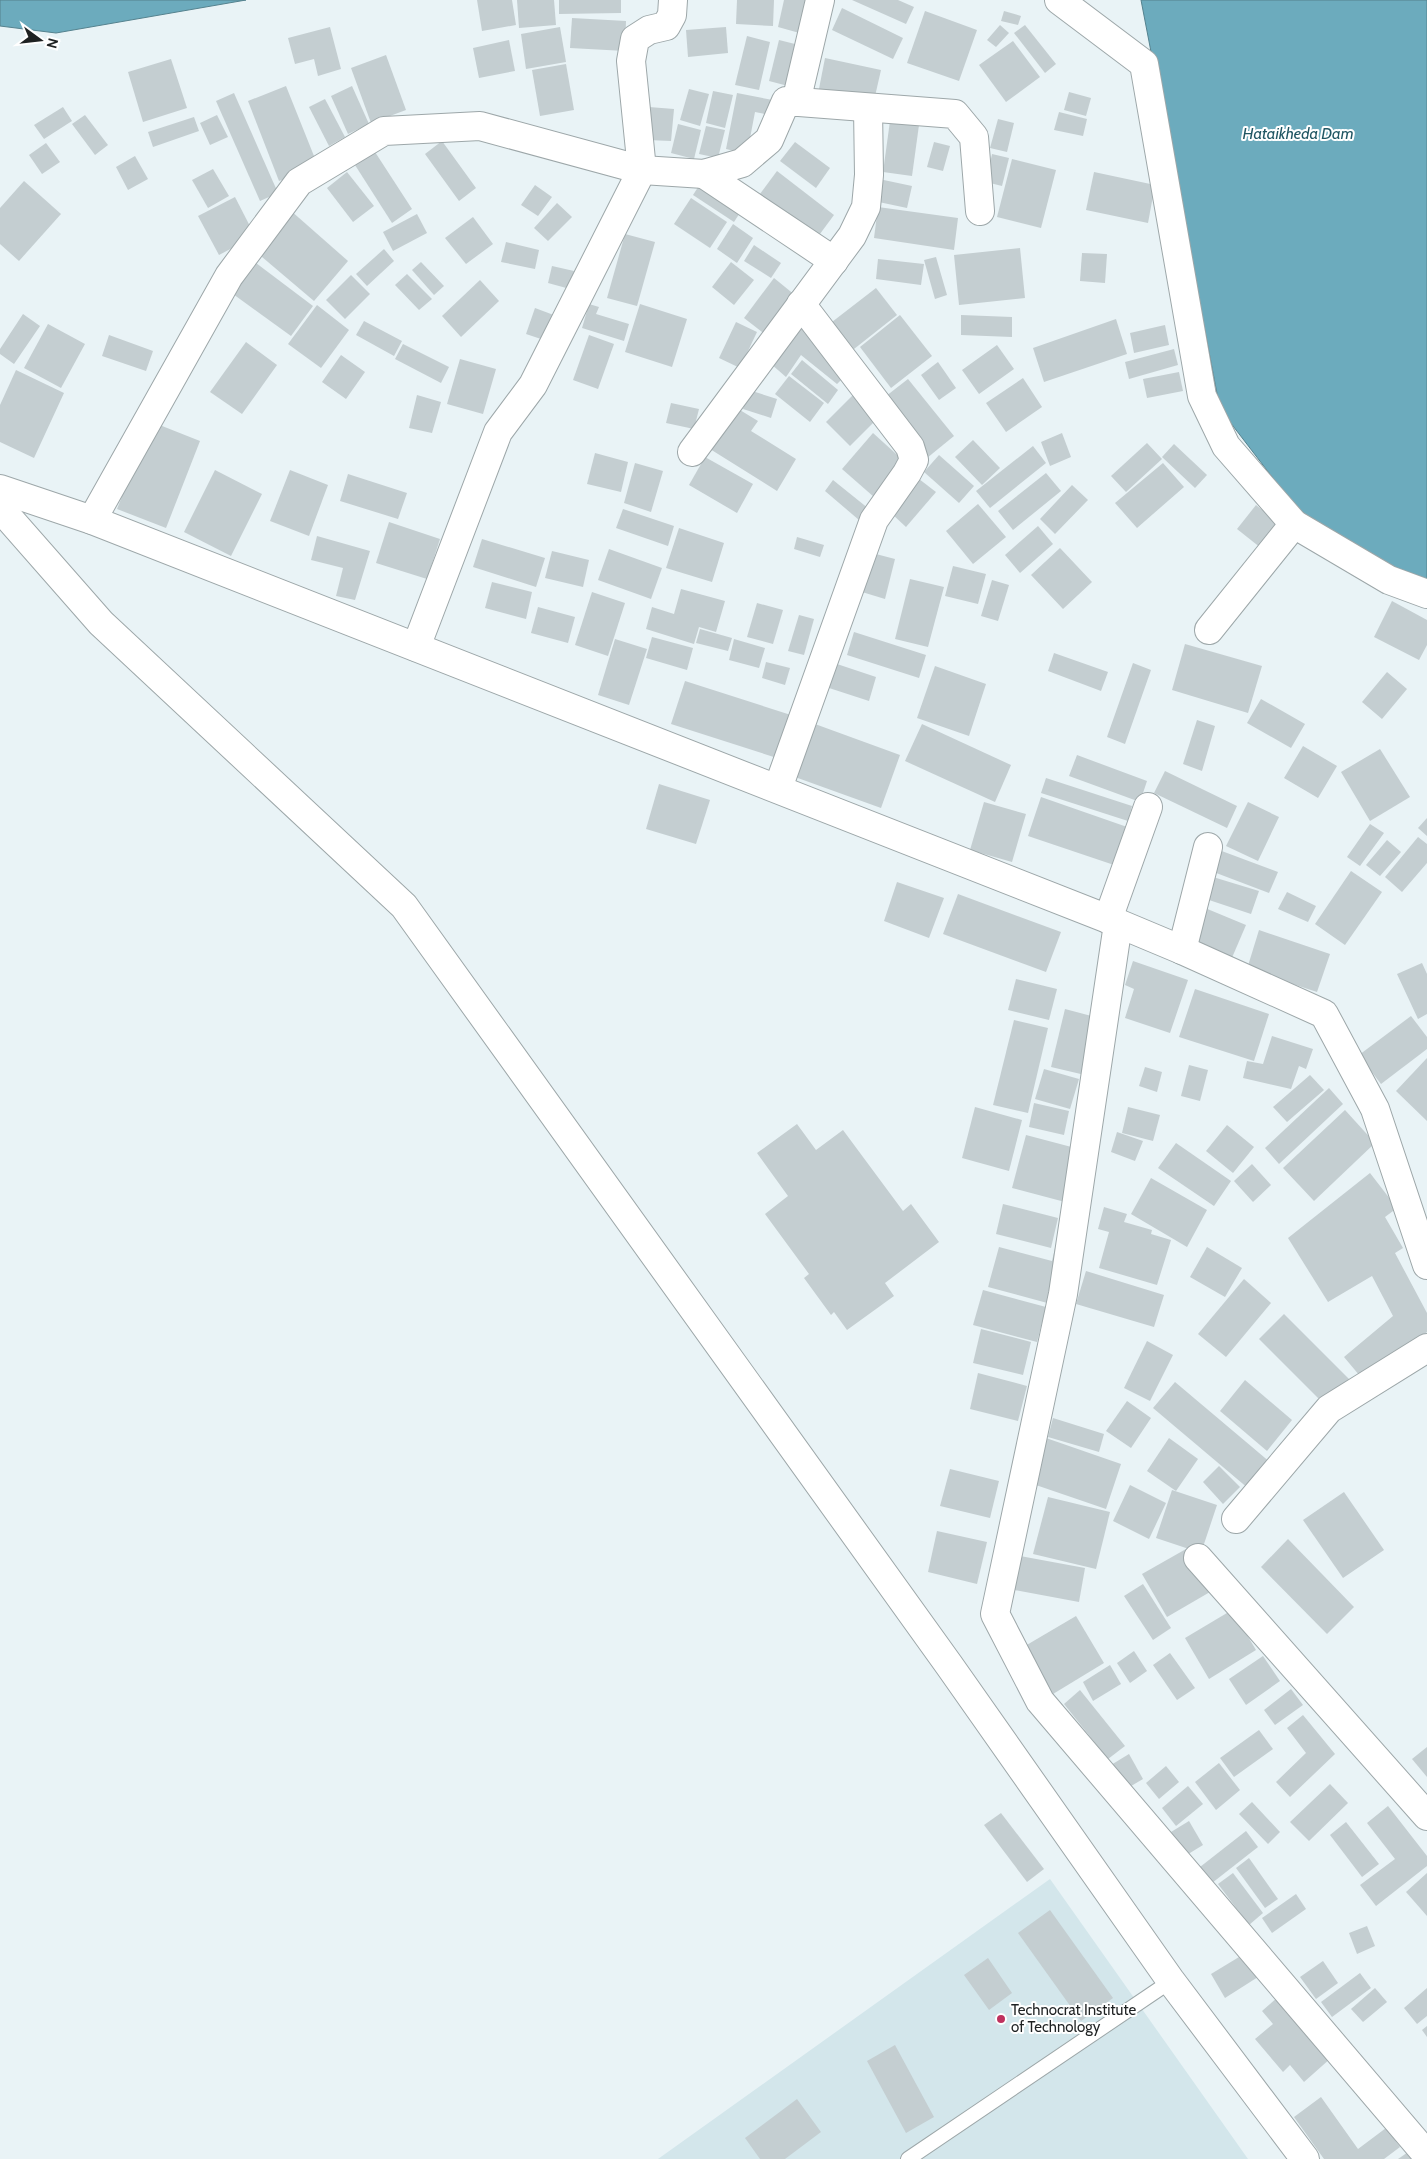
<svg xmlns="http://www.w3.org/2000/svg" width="1427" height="2159" viewBox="0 0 1427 2159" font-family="Cabin,sans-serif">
	<rect width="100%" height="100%" fill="#e9f3f6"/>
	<!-- built -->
	<path fill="#d3e6eb" d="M1050 1879 1248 2159H658Z"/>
	<!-- water -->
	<g fill="#6cabbd" stroke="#55828e">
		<path d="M0 0H246L56 33 0 26Z"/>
		<path d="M1141 0H1427V588L1312 529 1220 409Z"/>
	</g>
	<!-- building -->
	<g fill="#c4ced1">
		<path d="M477 0H512L516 25 482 31Z"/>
		<path d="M517 0H554L556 25 519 28Z"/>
		<path d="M559 0H621V13L559 14Z"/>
		<path d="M737 0H774L773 26 736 24Z"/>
		<path d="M784 0H811L803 34 778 27Z"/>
		<path d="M852 0H898L914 7 906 24Z"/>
		<path d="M842 8 903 38 893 59 832 30Z"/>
		<path d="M925 11 977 30 959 81 907 63Z"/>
		<path d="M1004 11 1021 16 1018 25 1001 21Z"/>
		<path d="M572 18 626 21 625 51 570 48Z"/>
		<path d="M1000 25 1009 33 996 47 987 40Z"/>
		<path d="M1025 25 1056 64 1045 73 1014 33Z"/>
		<path d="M330 27 341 69 318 76 314 59 295 64 288 38Z"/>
		<path d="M560 27 566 62 526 69 521 34Z"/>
		<path d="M726 27 728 53 688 57 686 30Z"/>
		<path d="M747 36 770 42 759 90 735 85Z"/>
		<path d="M509 40 515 71 479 78 473 48Z"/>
		<path d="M779 40 803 46 792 87 769 81Z"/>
		<path d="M1013 41 1040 77 1006 102 979 65Z"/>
		<path d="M386 55 406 110 371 123 351 68Z"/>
		<path d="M825 58 881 70 873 105 818 94Z"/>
		<path d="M171 59 187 108 143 122 128 72Z"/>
		<path d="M566 64 574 110 540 116 532 70Z"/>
		<path d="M286 86 318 166 279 181 248 101Z"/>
		<path d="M352 86 369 124 348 134 331 96Z"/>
		<path d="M689 89 709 94 700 126 680 120Z"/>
		<path d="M713 91 733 95 725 128 706 123Z"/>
		<path d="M1069 92 1091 98 1086 116 1064 110Z"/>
		<path d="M234 93 278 193 260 201 216 101Z"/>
		<path d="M737 93 778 101 775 116 755 112 747 154 726 149Z"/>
		<path d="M325 99 345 137 329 146 309 107Z"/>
		<path d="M63 107 72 121 44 139 34 125Z"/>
		<path d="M649 107 674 109 671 141 647 140Z"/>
		<path d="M1059 112 1087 119 1083 136 1054 130Z"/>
		<path d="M85 115 108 145 95 155 72 124Z"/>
		<path d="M217 115 228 137 210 145 200 123Z"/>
		<path d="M194 117 199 131 153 147 148 132Z"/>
		<path d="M998 119 1014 123 1007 152 990 148Z"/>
		<path d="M890 121 919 125 912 176 883 172Z"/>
		<path d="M678 124 701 130 694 159 671 153Z"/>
		<path d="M706 126 725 130 718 158 699 154Z"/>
		<path d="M442 141 476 188 459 201 425 154Z"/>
		<path d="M795 142 830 168 816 188 780 161Z"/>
		<path d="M934 142 950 146 943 171 927 167Z"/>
		<path d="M46 143 60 162 42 174 29 155Z"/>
		<path d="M375 152 412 209 392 223 355 165Z"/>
		<path d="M992 154 1009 158 1002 186 986 182Z"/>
		<path d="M135 156 148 179 128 190 116 167Z"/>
		<path d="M1012 159 1056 170 1041 228 997 217Z"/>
		<path d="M213 169 229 196 208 208 192 180Z"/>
		<path d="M777 171 834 215 814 242 757 198Z"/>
		<path d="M347 172 374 206 353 222 327 188Z"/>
		<path d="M1094 172 1155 185 1148 223 1086 210Z"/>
		<path d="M704 178 745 205 734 222 693 195Z"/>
		<path d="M879 179 912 186 907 208 874 201Z"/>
		<path d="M24 181 61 214 19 261 0 244V208Z"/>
		<path d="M535 185 552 197 538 216 521 205Z"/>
		<path d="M235 197 255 236 219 255 198 216Z"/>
		<path d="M691 198 727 222 710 248 674 224Z"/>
		<path d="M557 203 572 217 548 241 534 228Z"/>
		<path d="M878 207 958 218 954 250 874 238Z"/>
		<path d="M290 210 348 261 314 301 255 251Z"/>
		<path d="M417 214 427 233 393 251 383 232Z"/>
		<path d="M473 217 493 244 466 264 445 238Z"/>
		<path d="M733 224 753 238 737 263 717 249Z"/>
		<path d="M625 234 655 242 637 306 607 298Z"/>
		<path d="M506 242 539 250 535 269 501 262Z"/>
		<path d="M754 245 781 263 771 278 744 261Z"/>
		<path d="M1020 248 1025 298 959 305 954 255Z"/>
		<path d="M384 249 394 261 367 286 356 274Z"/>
		<path d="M1082 253 1107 254 1105 283 1080 281Z"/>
		<path d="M936 257 947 295 935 299 924 260Z"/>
		<path d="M878 259 924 264 921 285 876 279Z"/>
		<path d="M421 262 444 286 434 295 412 270Z"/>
		<path d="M731 262 754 280 734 305 712 287Z"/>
		<path d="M256 263 313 306 291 336 233 294Z"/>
		<path d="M552 266 574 271 570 289 548 283Z"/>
		<path d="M407 274 432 299 419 310 395 285Z"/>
		<path d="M351 275 370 294 345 319 326 300Z"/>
		<path d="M774 278 801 300 771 339 744 318Z"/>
		<path d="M480 280 499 301 461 337 442 316Z"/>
		<path d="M876 288 897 315 854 349 832 322Z"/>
		<path d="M589 304 599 307 596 314 629 324 624 341 582 328Z"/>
		<path d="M640 304 687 319 672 367 625 352Z"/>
		<path d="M317 305 349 330 321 368 288 344Z"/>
		<path d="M535 308 559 317 550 342 526 334Z"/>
		<path d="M23 314 40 326 14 364 0 354V349Z"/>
		<path d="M900 315 932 356 891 388 860 347Z"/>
		<path d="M961 315 1012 317V337L961 335Z"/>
		<path d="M797 319 851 370 837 384 801 355 786 377 763 357Z"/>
		<path d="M1116 319 1127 354 1044 382 1033 348Z"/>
		<path d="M364 321 402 341 394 356 356 335Z"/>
		<path d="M736 322 757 332 740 368 719 358Z"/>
		<path d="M48 324 85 344 61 388 24 368Z"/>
		<path d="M1165 325 1169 345 1134 353 1130 333Z"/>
		<path d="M109 335 153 351 146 371 102 356Z"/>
		<path d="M589 335 614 344 598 389 573 380Z"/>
		<path d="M246 342 277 365 242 414 210 392Z"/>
		<path d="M403 344 449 367 441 383 395 359Z"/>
		<path d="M997 345 1014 369 979 394 962 370Z"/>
		<path d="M1174 349 1178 365 1129 379 1125 362Z"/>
		<path d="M341 355 365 372 346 399 322 382Z"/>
		<path d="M460 359 496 369 483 414 447 404Z"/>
		<path d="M802 360 838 390 828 404 791 374Z"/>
		<path d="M938 362 956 388 939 400 921 375Z"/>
		<path d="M16 370 64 393 34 458 0 442V405Z"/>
		<path d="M1179 372 1183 391 1147 398 1143 379Z"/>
		<path d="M789 376 824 403 810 422 775 394Z"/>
		<path d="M1023 378 1042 407 1006 432 986 403Z"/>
		<path d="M908 379 954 436 927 458 881 400Z"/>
		<path d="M749 390 777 399 771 418 743 409Z"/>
		<path d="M856 392 880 416 850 446 826 422Z"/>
		<path d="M417 395 441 402 432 433 409 428Z"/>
		<path d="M671 403 699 409 694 429 666 423Z"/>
		<path d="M735 407 758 421 751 431 796 459 777 491 710 449Z"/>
		<path d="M152 422 200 441 166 528 117 509Z"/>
		<path d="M873 433 905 462 874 497 842 469Z"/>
		<path d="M1062 433 1071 457 1050 466 1041 442Z"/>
		<path d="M973 440 1000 468 982 485 955 457Z"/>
		<path d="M1147 443 1162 459 1126 492 1111 476Z"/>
		<path d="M1174 444 1207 475 1195 488 1162 457Z"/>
		<path d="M1033 446 1046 463 990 508 976 491Z"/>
		<path d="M595 453 628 462 621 492 587 484Z"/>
		<path d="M939 455 974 486 959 503 924 472Z"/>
		<path d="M705 457 753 484 737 513 689 485Z"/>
		<path d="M635 463 663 471 651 512 624 503Z"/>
		<path d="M1163 463 1184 487 1137 528 1115 503Z"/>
		<path d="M215 470 262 494 231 556 184 532Z"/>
		<path d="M290 470 328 485 309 536 270 521Z"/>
		<path d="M1046 473 1061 491 1013 530 998 511Z"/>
		<path d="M348 474 407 493 398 519 340 501Z"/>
		<path d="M919 479 936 492 906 527 891 513Z"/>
		<path d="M833 480 869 509 859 520 825 491Z"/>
		<path d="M1072 485 1088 500 1055 534 1040 519Z"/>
		<path d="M978 504 1006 537 973 564 946 531Z"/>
		<path d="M1256 505 1285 528 1266 552 1237 529Z"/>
		<path d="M623 509 674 526 668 546 616 528Z"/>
		<path d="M389 522 440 539 427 579 376 563Z"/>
		<path d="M1038 526 1053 544 1020 573 1005 555Z"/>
		<path d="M679 528 724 543 712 582 666 568Z"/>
		<path d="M317 536 370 551 355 600 336 596 343 568 311 560Z"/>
		<path d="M797 537 824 545 820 557 794 549Z"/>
		<path d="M482 539 545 558 536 587 473 567Z"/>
		<path d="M1060 548 1092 582 1063 609 1031 575Z"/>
		<path d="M609 549 662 568 651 599 598 580Z"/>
		<path d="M552 551 589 560 583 587 545 578Z"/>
		<path d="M872 553 895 559 885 599 862 592Z"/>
		<path d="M953 566 986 574 978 604 945 596Z"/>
		<path d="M910 579 944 587 928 647 895 639Z"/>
		<path d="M992 580 1009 585 998 621 981 616Z"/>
		<path d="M492 582 532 592 526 619 485 608Z"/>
		<path d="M681 589 725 601 716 632 699 627 694 644 646 629 652 607 674 614Z"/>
		<path d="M592 592 625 603 608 656 575 645Z"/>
		<path d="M1392 601 1427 620V645L1419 660 1374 637Z"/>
		<path d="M757 603 783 610 773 644 747 637Z"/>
		<path d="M538 607 575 617 568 643 531 633Z"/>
		<path d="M799 615 814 619 804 655 788 651Z"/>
		<path d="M700 629 732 638 728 651 696 643Z"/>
		<path d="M854 632 926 655 919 678 847 655Z"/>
		<path d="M652 637 693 648 687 670 646 658Z"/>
		<path d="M615 639 647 649 629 705 598 695Z"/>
		<path d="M734 639 765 648 759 668 729 660Z"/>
		<path d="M1185 644 1262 666 1248 713 1172 690Z"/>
		<path d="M1054 653 1108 672 1101 691 1048 671Z"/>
		<path d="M766 662 790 668 785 685 762 678Z"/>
		<path d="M834 663 876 677 869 701 826 687Z"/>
		<path d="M1133 663 1151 670 1125 744 1107 737Z"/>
		<path d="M935 666 986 684 969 736 917 718Z"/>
		<path d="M1387 672 1407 689 1382 719 1362 702Z"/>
		<path d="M685 681 794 716 780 759 671 724Z"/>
		<path d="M1261 699 1305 724 1291 748 1247 723Z"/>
		<path d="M1197 720 1215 726 1202 771 1183 764Z"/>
		<path d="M815 724 900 755 881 808 795 777Z"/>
		<path d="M922 724 1011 765 995 802 905 761Z"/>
		<path d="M1303 746 1337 766 1318 798 1284 778Z"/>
		<path d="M1380 749 1410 797 1370 821 1341 772Z"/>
		<path d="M1077 755 1147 781 1140 802 1069 776Z"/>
		<path d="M1165 771 1237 806 1227 828 1154 793Z"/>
		<path d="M1046 778 1132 806 1128 821 1041 793Z"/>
		<path d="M659 784 710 800 696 844 646 829Z"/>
		<path d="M1041 797 1130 828 1117 866 1028 836Z"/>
		<path d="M984 802 1026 814 1012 862 970 850Z"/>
		<path d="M1248 802 1279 817 1258 861 1226 846Z"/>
		<path d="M1427 818V836L1418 828Z"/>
		<path d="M1370 824 1384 833 1360 866 1347 857Z"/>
		<path d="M1418 837 1427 844V863L1402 892 1385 877Z"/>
		<path d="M1387 840 1401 852 1380 876 1366 865Z"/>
		<path d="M1219 850 1278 872 1269 893 1211 871Z"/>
		<path d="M1351 871 1382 892 1345 945 1315 924Z"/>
		<path d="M1213 877 1259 891 1251 914 1206 899Z"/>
		<path d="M897 882 944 898 929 938 884 921Z"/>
		<path d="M1287 892 1316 906 1308 922 1278 909Z"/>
		<path d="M958 894 1061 932 1046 972 943 934Z"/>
		<path d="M1205 908 1246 925 1231 960 1190 944Z"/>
		<path d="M1259 930 1330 954 1317 992 1247 969Z"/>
		<path d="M1133 961 1188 980 1170 1033 1125 1018 1134 989 1125 985Z"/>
		<path d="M1422 963 1427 974V1014L1418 1019 1397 974Z"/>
		<path d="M1016 979 1057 989 1049 1020 1008 1010Z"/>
		<path d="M1195 989 1269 1014 1254 1061 1179 1037Z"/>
		<path d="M1065 1009 1099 1018 1085 1075 1051 1067Z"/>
		<path d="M1411 1016 1427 1037V1049L1381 1084 1359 1055Z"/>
		<path d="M1014 1020 1048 1028 1028 1113 993 1105Z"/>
		<path d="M1272 1036 1313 1049 1306 1069 1299 1066 1291 1089 1243 1078 1247 1061 1263 1064Z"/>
		<path d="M1427 1058V1121L1396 1091Z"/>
		<path d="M1189 1065 1208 1070 1200 1101 1181 1096Z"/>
		<path d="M1145 1067 1162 1072 1157 1092 1139 1086Z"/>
		<path d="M1044 1069 1079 1079 1070 1109 1035 1099Z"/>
		<path d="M1310 1075 1324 1090 1287 1122 1273 1107Z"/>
		<path d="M1329 1088 1343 1104 1279 1164 1265 1148Z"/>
		<path d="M1034 1103 1069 1111 1064 1135 1029 1127Z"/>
		<path d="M975 1107 1022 1120 1009 1171 962 1158Z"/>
		<path d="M1128 1107 1160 1115 1153 1141 1122 1133Z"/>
		<path d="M1345 1110 1375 1143 1314 1201 1283 1168Z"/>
		<path d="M797 1124 816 1150 843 1130 903 1211 911 1204 939 1242 885 1283 894 1296 847 1330 834 1312 831 1315 804 1278 809 1274 765 1214 788 1196 757 1153Z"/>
		<path d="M1227 1125 1254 1147 1233 1173 1206 1151Z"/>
		<path d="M1117 1132 1143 1141 1135 1161 1111 1152Z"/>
		<path d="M1026 1135 1079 1149 1065 1202 1012 1188Z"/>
		<path d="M1176 1143 1231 1181 1214 1206 1158 1168Z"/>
		<path d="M1252 1164 1271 1185 1253 1202 1234 1181Z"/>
		<path d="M1370 1173 1397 1208 1385 1217 1403 1248 1395 1253 1427 1313V1332L1365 1382 1344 1357 1393 1316 1372 1276 1328 1302 1288 1238Z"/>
		<path d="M1151 1178 1207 1210 1187 1247 1131 1214Z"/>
		<path d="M1003 1204 1058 1218 1051 1248 996 1234Z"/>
		<path d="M1104 1207 1127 1214 1124 1222 1152 1230 1151 1234 1171 1240 1157 1285 1099 1268 1109 1232 1098 1229Z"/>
		<path d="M999 1247 1052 1261 1055 1248 1065 1251 1051 1304 988 1287Z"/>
		<path d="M1207 1247 1242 1268 1225 1297 1190 1277Z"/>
		<path d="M1086 1271 1164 1295 1154 1327 1076 1304Z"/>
		<path d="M1244 1279 1271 1303 1226 1357 1198 1334Z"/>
		<path d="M983 1290 1046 1307 1037 1342 973 1325Z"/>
		<path d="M1284 1314 1349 1379 1324 1404 1259 1339Z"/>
		<path d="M981 1329 1031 1342 1023 1375 973 1363Z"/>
		<path d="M1147 1341 1173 1355 1150 1401 1124 1388Z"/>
		<path d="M978 1373 1027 1386 1018 1421 970 1409Z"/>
		<path d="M1245 1380 1292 1420 1267 1451 1220 1411Z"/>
		<path d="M1175 1382 1271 1463 1249 1489 1153 1408Z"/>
		<path d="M1127 1401 1151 1418 1131 1448 1106 1431Z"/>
		<path d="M1053 1418 1104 1434 1099 1452 1048 1437Z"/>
		<path d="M1046 1438 1121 1464 1106 1509 1030 1483Z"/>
		<path d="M1169 1438 1198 1459 1176 1491 1147 1471Z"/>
		<path d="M1219 1466 1240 1487 1223 1504 1203 1482Z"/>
		<path d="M950 1469 999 1481 990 1518 940 1506Z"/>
		<path d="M1130 1485 1166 1503 1149 1539 1113 1521Z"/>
		<path d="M1172 1490 1217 1505 1201 1553 1156 1538Z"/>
		<path d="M1344 1492 1384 1550 1343 1578 1303 1520Z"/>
		<path d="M1048 1497 1110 1512 1096 1569 1033 1554Z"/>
		<path d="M937 1531 987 1542 977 1584 928 1572Z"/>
		<path d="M1288 1539 1354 1607 1327 1634 1261 1567Z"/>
		<path d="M1186 1549 1210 1592 1167 1617 1142 1574Z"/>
		<path d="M1015 1555 1085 1568 1079 1602 1009 1589Z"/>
		<path d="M1143 1584 1171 1628 1153 1640 1124 1596Z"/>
		<path d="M1232 1610 1256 1650 1209 1679 1185 1638Z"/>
		<path d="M1076 1616 1104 1663 1053 1694 1025 1646Z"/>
		<path d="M1134 1651 1147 1671 1130 1683 1117 1663Z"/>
		<path d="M1170 1653 1195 1688 1177 1700 1153 1665Z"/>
		<path d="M1263 1656 1280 1681 1246 1705 1229 1679Z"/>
		<path d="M1110 1665 1121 1684 1093 1701 1083 1682Z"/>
		<path d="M1291 1689 1303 1705 1275 1725 1264 1710Z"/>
		<path d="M1080 1690 1125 1746 1108 1759 1064 1704Z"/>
		<path d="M1303 1715 1335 1754 1290 1797 1276 1782 1306 1753 1287 1728Z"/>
		<path d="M1259 1730 1273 1749 1234 1777 1220 1758Z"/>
		<path d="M1427 1747V1777L1412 1759Z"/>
		<path d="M1129 1754 1143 1779 1126 1789 1111 1765Z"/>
		<path d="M1219 1763 1240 1790 1216 1810 1195 1782Z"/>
		<path d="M1166 1766 1179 1782 1159 1799 1146 1783Z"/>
		<path d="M1330 1784 1348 1803 1309 1841 1290 1822Z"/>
		<path d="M1188 1786 1203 1804 1176 1826 1162 1808Z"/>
		<path d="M1252 1802 1280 1832 1268 1844 1239 1814Z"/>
		<path d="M1388 1806 1427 1856V1866L1376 1906 1360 1885 1395 1859 1367 1823Z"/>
		<path d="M1001 1813 1044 1869 1027 1882 984 1825Z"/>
		<path d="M1189 1821 1203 1845 1185 1856 1171 1832Z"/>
		<path d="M1346 1822 1379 1864 1362 1877 1330 1835Z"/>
		<path d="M1246 1831 1258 1847 1212 1883 1200 1867Z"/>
		<path d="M1249 1858 1278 1899 1265 1908 1236 1868Z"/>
		<path d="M1233 1873 1263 1913 1249 1925 1218 1884Z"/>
		<path d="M1427 1873V1916L1406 1892Z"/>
		<path d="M1296 1894 1306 1909 1272 1933 1262 1918Z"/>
		<path d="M1050 1910 1113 1998 1081 2021 1018 1933Z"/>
		<path d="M1367 1926 1375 1946 1357 1954 1349 1933Z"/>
		<path d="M1244 1954 1258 1977 1225 1998 1211 1974Z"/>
		<path d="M988 1958 1012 1993 989 2010 964 1975Z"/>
		<path d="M1323 1961 1338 1983 1316 1999 1300 1977Z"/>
		<path d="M1360 1973 1371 1988 1332 2017 1321 2002Z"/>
		<path d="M1375 1988 1387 2002 1363 2022 1351 2009Z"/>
		<path d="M1427 1988V2016L1417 2024 1404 2008Z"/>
		<path d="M1279 1996 1331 2058 1304 2082 1290 2065 1283 2072 1255 2039 1273 2024 1262 2011Z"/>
		<path d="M1427 2026V2037L1422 2030Z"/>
		<path d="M895 2045 934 2117 906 2133 867 2061Z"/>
		<path d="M1321 2097 1358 2149 1386 2128 1400 2147 1384 2159H1324L1294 2117Z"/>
		<path d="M797 2099 821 2132 785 2159H760L745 2138Z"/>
		<path d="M1414 2148 1421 2159H1398Z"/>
	</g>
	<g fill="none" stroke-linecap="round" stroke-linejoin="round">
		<defs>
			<path id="service" d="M908 2159 1171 1981"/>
			<g id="minor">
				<path d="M1059 0 1144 64 1202 396 1226 446 1294 524 1389 580 1427 594"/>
				<path d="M796 102 820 0"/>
				<path d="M704 174 834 261"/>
				<path d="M692 452 852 236 866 207 869 175 868 108"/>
				<path d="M0 489 92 520 1108 919 1182 950 1324 1014 1375 1109 1427 1265"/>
				<path d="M92 520 229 276 299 182 384 131 480 126 642 170 704 174 742 163 769 140 786 101 955 114 974 137 980 211"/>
				<path d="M1209 630 1294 524"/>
				<path d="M416 647 498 432 533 385 642 170 631 61 635 39 649 30 666 26 672 15 673 0"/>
				<path d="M778 788 874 520 907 473 914 460 910 447 801 304"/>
				<path d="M1108 919 1148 807"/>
				<path d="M1118 924 1063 1294 995 1614 1040 1701 1427 2155"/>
				<path d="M1182 950 1208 847"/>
				<path d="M1236 1519 1329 1409 1427 1348"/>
				<path d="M1198 1558 1427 1816"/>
			</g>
			<path id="tertiary" d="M0 508 101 623 404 906 949 1665 1171 1981 1305 2159"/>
		</defs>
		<!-- service casing -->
		<use href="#service" stroke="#9da7a9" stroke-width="16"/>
		<!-- minor casing -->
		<use href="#minor" stroke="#9da7a9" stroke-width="30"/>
		<!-- tertiary casing -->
		<use href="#tertiary" stroke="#9da7a9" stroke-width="30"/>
		<!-- service -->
		<use href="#service" stroke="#fff" stroke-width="14"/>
		<!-- minor -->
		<use href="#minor" stroke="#fff" stroke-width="28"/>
		<!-- tertiary -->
		<use href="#tertiary" stroke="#fff" stroke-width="28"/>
	</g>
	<!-- markers -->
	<circle fill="#bf315e" stroke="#fff" stroke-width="2" cx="1001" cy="2019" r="5"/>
	<g text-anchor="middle" stroke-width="4" stroke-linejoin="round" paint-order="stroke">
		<!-- poi labels -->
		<g font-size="15" fill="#1e2122" stroke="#fff" text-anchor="start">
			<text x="1011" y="2015">Technocrat Institute<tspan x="1011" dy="17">of Technology</tspan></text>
		</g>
		<!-- water labels -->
		<g font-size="16" font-style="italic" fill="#205663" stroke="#fff">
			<text x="1298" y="139">Hataikheda Dam</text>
		</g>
	</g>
	<!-- north arrow -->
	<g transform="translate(40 40) rotate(105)" stroke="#ffffff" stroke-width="4" paint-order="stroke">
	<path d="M0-4L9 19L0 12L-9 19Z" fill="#1e2122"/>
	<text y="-8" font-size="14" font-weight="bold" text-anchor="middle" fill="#1e2122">N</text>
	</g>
</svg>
